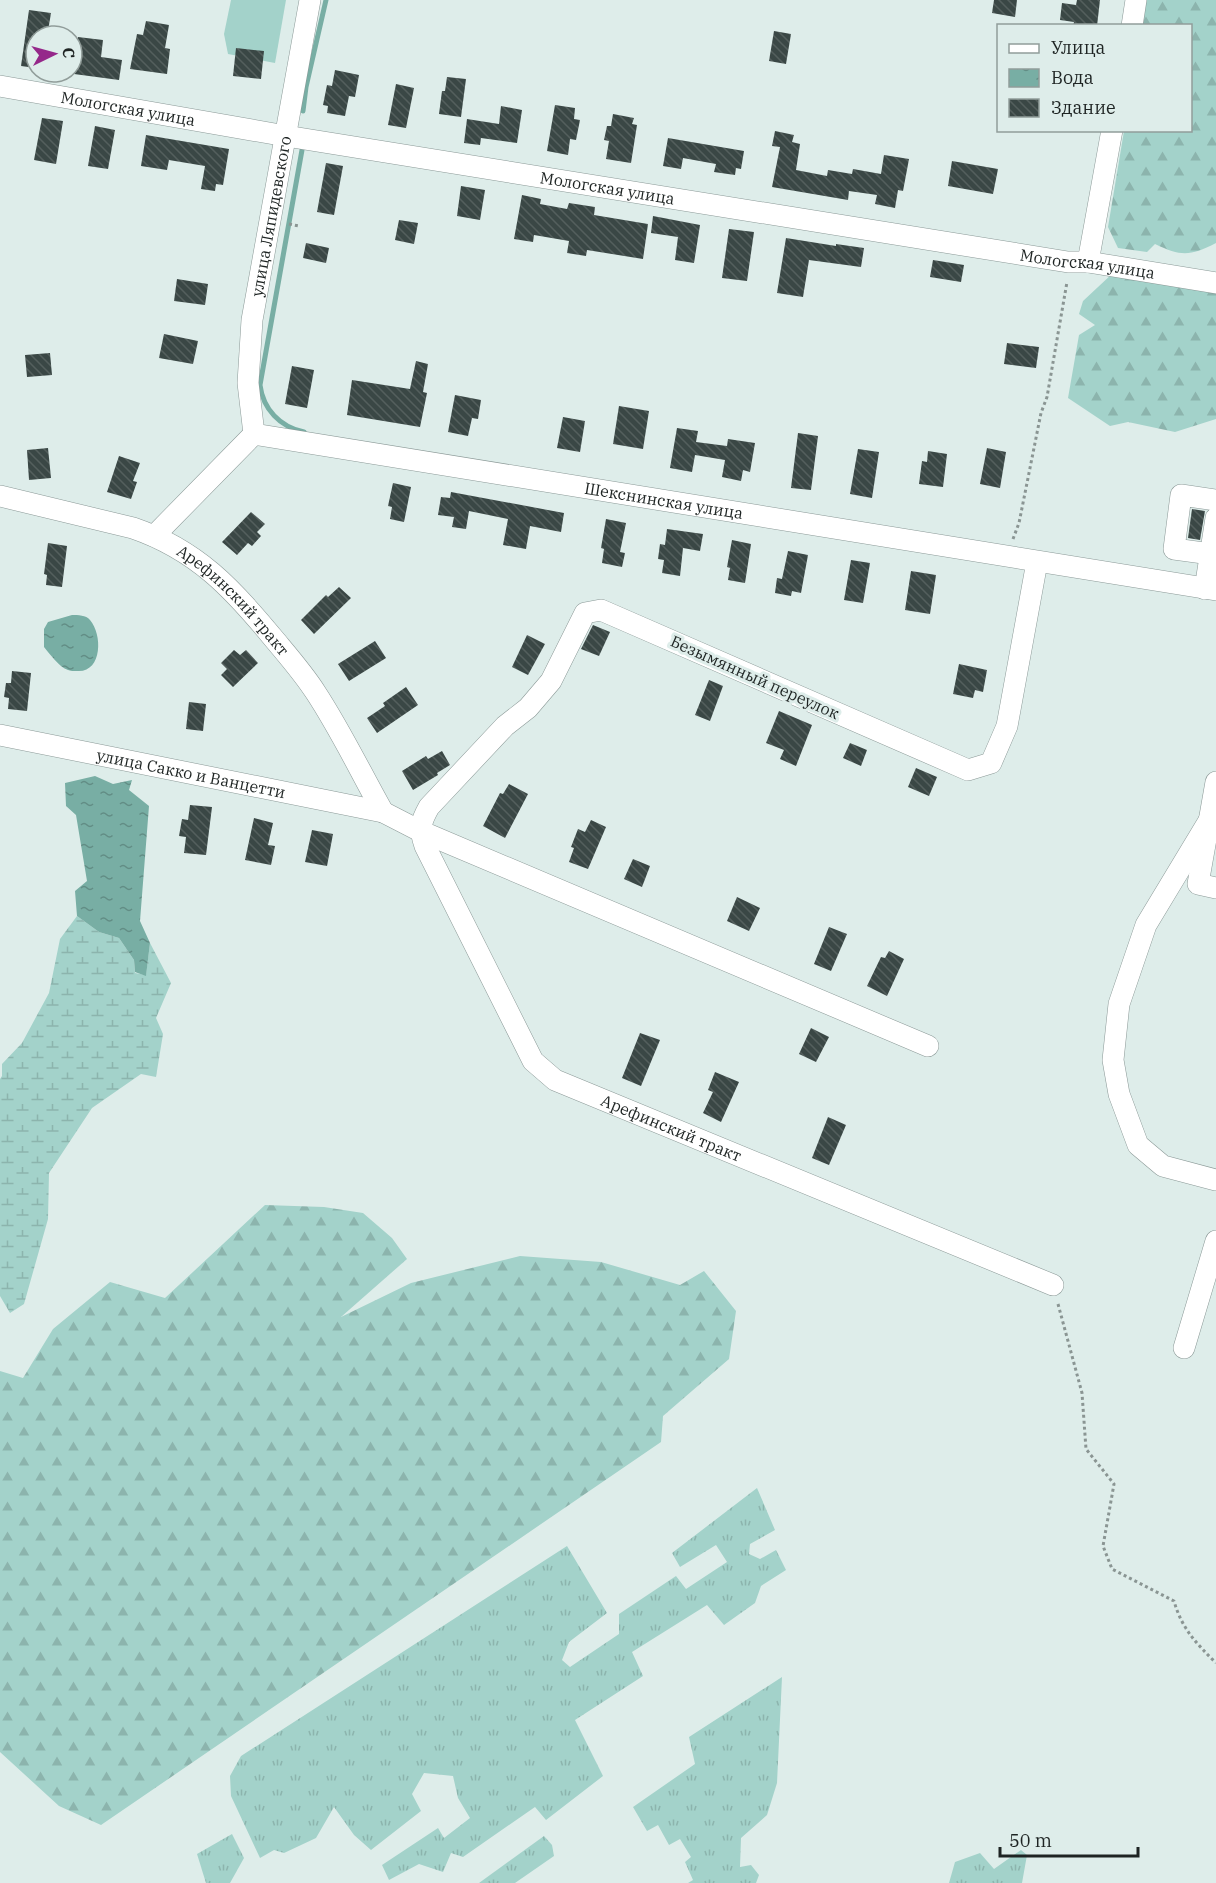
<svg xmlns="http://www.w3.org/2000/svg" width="1216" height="1883" viewBox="0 0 1216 1883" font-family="'IBM Plex Serif',serif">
	<defs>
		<pattern id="grass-tufts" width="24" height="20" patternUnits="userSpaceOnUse" patternTransform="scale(1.5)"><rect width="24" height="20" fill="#a3d2ca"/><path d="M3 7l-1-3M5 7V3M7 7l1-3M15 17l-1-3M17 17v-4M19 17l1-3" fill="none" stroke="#8cb4ad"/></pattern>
		<pattern id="forest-firs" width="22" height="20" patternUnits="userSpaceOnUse" patternTransform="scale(1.5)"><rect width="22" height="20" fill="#a3d2ca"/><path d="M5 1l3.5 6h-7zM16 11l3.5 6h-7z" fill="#8cb4ad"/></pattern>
		<pattern id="wetland-marsh" width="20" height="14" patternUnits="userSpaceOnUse" patternTransform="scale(1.5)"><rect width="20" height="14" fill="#a3d2ca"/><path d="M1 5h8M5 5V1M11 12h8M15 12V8" fill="none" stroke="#8cb4ad"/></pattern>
		<pattern id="water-ripples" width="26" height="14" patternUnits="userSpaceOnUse" patternTransform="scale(1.5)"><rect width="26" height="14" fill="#78aea4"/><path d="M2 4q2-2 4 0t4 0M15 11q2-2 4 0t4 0" fill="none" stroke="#628d85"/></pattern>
		<pattern id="building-back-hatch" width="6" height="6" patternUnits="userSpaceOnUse" patternTransform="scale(1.5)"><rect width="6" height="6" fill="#3a4745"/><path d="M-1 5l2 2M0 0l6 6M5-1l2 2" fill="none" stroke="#545f5d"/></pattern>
	</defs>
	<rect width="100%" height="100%" fill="#deedea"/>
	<!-- grass -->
	<g fill="url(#grass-tufts)">
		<path d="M757 1488 775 1530 750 1544 749 1554 760 1559 776 1550 786 1570 761 1586 755 1603 724 1625 707 1605 632 1652 643 1676 575 1720 603 1776 546 1820 535 1807 463 1857 451 1853 443 1872 419 1864 389 1880 382 1865 438 1828 444 1838 470 1818 458 1798 453 1776 424 1773 412 1794 421 1811 371 1850 354 1835 334 1807 316 1838 284 1853 274 1850 260 1858 231 1796 230 1776 241 1756 567 1546 607 1613 569 1642 562 1660 570 1667 619 1634V1614L676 1576 686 1589 727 1562 716 1545 680 1567 672 1553Z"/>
		<path d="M782 1677 777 1783 767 1815 741 1838 740 1867 751 1865 759 1875 756 1883H688L693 1880 685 1862 691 1857 680 1839 669 1845 658 1825 647 1831 633 1807 695 1764 689 1737Z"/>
		<path d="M232 1834 244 1858 230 1883H206L197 1854Z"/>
		<path d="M544 1836 552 1845 554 1856 515 1883H479Z"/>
		<path d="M1021 1850 1027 1855 1022 1883H949L955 1862 980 1853 994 1869Z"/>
	</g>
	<!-- forest -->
	<g fill="url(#forest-firs)">
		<path d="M1146 0H1216V243C1190 256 1182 257 1155 244L1147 252 1118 248 1108 227 1124 131 1190 130V26L1142 25Z"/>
		<path d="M1113 273 1216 288V419L1175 432 1128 422 1110 426 1068 398 1079 335 1095 325 1079 314 1083 301Z"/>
		<path d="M265 1205 324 1207 363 1213 392 1238 407 1259 341 1317 411 1283 520 1256 601 1262 680 1285 704 1271 736 1311 729 1359 663 1416 661 1442 101 1825 59 1806 0 1752V1371L23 1378 53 1329 110 1282 165 1298Z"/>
	</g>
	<!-- wetland -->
	<path fill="url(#wetland-marsh)" d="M77 916 99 932 119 938 134 960 135 973 146 975 150 943 171 983 156 1018 163 1034 156 1077 141 1074 92 1108 49 1173 48 1219 24 1304 10 1313 0 1296V1079L2 1076V1064L22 1043 49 993 60 939Z"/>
	<!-- green -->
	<path fill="#a3d2ca" d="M231 0H286L275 63 228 54 224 34Z"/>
	<!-- water -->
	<g fill="url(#water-ripples)">
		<path d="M72 615C78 615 86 615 90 620 103 635 102 673 77 671 74 671 70 671 68 670 59 667 50 654 44 647V629L48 622Z"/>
		<path d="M95 776 113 784 132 780 129 790 149 806 140 921 150 943 146 976 135 972 134 960 119 938 99 932 77 916 75 891 87 881 76 815 66 806 65 783Z"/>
	</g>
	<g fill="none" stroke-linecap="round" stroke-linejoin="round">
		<!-- stream -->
		<g stroke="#78aea4" stroke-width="5">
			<path d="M303 111 306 87 326 0"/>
			<path d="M302 150 260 385C263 409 280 427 304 432"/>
		</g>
	</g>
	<!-- building -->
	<g fill="url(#building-back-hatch)">
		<path d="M994 0H1017L1015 17 992 13Z"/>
		<path d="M1077 0H1100L1097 26H1073L1074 22 1060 20 1062 3 1076 5Z"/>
		<path d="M29 10 51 13 48 31H46L45 36H36V68L21 66Z"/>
		<path d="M146 21 169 25 165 48 170 49 167 74 130 69 137 34 143 35Z"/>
		<path d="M774 31 791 34 786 64 769 61Z"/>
		<path d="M78 37 103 40 101 57 122 60 119 80 74 74Z"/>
		<path d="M236 48 264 51 261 79 233 76Z"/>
		<path d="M335 70 359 75 355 97 349 96 345 116 327 113 328 106 323 105 327 85 332 86Z"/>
		<path d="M447 77 466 79 461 117 439 114 442 91H445Z"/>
		<path d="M396 84 414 88 406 128 388 125Z"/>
		<path d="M555 105 575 108 574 119 580 120 576 140 570 139 568 155 547 151Z"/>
		<path d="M501 106 522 110 517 143 481 138 480 145 464 143 467 119 499 124Z"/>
		<path d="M613 114 634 118 632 124 637 125 631 163 606 159 609 141 604 140 607 126H611Z"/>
		<path d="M42 118 63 121 56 164 34 160Z"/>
		<path d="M95 126 115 130 108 169 88 166Z"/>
		<path d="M775 131 794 135 792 142 800 144 796 170 827 176 828 170 852 174 853 169 881 174 884 155 909 159 903 191 898 190 895 208 875 204 877 195 849 191 848 200 772 187 780 147 772 146Z"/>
		<path d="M146 135 229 149 223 185 216 184 215 191 201 189 205 166 169 160 167 170 141 166Z"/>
		<path d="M668 138 744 151 741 169 736 168 735 175 714 172 716 164 683 158 681 169 663 166Z"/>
		<path d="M952 161 998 169 993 194 948 186Z"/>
		<path d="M326 163 343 166 334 215 317 212Z"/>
		<path d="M461 186 485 190 480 220 457 216Z"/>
		<path d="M522 195 541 199 540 204 567 209 569 203 595 207 594 215 648 224 643 259 587 250 586 256 567 253 569 241 534 235 533 242 514 239Z"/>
		<path d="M653 216 700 225 694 263 675 260 678 237 651 233Z"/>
		<path d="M399 220 418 223 414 244 395 240Z"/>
		<path d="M729 229 754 232 747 281 722 278Z"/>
		<path d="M786 238 836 246V244L864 248 861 267 809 260 803 297 777 293Z"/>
		<path d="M306 243 329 248 326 263 303 258Z"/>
		<path d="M933 260 964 265 961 282 930 277Z"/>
		<path d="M177 279 208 284 205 305 174 301Z"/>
		<path d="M164 334 198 341 193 364 159 358Z"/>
		<path d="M1007 343 1039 347 1036 368 1004 364Z"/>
		<path d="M50 353 52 375 27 377 25 355Z"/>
		<path d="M416 361 428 364 423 392 427 393 420 427 347 415 352 380 410 389Z"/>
		<path d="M292 366 314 370 307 408 285 404Z"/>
		<path d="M455 395 481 400 478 419 472 418 468 436 448 432Z"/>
		<path d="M619 406 649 411 643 449 613 444Z"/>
		<path d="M563 417 585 421 580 452 557 448Z"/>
		<path d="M677 428 698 431 696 442 727 446 728 439 755 443 750 472 743 470 741 481 722 477 725 460 695 455 692 472 670 468Z"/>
		<path d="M798 433 818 436 811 490 791 488Z"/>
		<path d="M48 448 51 478 29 480 27 450Z"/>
		<path d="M987 448 1006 452 1000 488 980 484Z"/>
		<path d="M858 449 879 452 872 498 850 494Z"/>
		<path d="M928 451 947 454 943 487 919 484 922 461 927 462Z"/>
		<path d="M119 456 140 463 133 481 137 482 131 499 107 492Z"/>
		<path d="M393 483 411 487 404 522 390 519 392 507 388 506Z"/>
		<path d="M451 492 564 513 561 532 530 526 526 549 503 545 508 519 469 511 466 529 452 527 454 517 438 515 441 497 450 498Z"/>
		<path d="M1192 509 1205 511 1200 540 1188 538Z"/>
		<path d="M251 512 265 524 257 532 261 536 252 546 248 543 237 555 222 542Z"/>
		<path d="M606 519 626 523 620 552 625 553 622 567 602 563 604 549 601 548Z"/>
		<path d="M667 529 703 534 700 551 683 548 680 576 662 573 664 560 658 559 660 544 665 545Z"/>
		<path d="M732 540 751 544 745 583 728 580 730 568 727 567Z"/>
		<path d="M48 543 67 546 62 587 46 585 47 575 44 574Z"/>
		<path d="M788 551 808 555 801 593 792 591 791 596 775 593 777 578 782 579Z"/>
		<path d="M851 560 870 563 863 603 844 600Z"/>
		<path d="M911 571 936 575 930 614 905 610Z"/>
		<path d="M339 587 351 598 314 634 301 620 326 595 328 597Z"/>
		<path d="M593 625 610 632 599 656 581 649Z"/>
		<path d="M527 635 545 644 528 675 512 667Z"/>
		<path d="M375 641 386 658 349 681 338 664Z"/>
		<path d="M234 650 240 655 246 650 258 663 233 687 221 675 227 669 221 663Z"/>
		<path d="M959 664 987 670 983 692 975 690 973 698 953 694Z"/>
		<path d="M12 671 31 673 27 711 8 709 9 698 4 697 6 683H11Z"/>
		<path d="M709 680 723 686 710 721 695 715Z"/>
		<path d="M406 687 418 705 377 733 367 718 385 706 383 703Z"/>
		<path d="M189 702 206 704 203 731 186 729Z"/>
		<path d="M779 711 812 725 796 766 780 759 784 750 766 743Z"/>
		<path d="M850 743 867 750 861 766 843 758Z"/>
		<path d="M442 751 450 765 437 773 438 775 413 790 402 771 426 756 428 759Z"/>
		<path d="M916 768 937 777 929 796 908 787Z"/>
		<path d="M509 784 528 794 505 838 483 826 500 793 503 794Z"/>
		<path d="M190 805 212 807 206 855 184 853 186 837 179 836 182 819 188 820Z"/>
		<path d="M254 818 273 823 268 845 275 846 271 865 245 860Z"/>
		<path d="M591 820 606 827 588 869 569 862 574 848 571 847 578 829 585 832Z"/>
		<path d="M312 830 333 834 327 866 305 862Z"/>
		<path d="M633 859 650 866 642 887 624 879Z"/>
		<path d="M737 897 760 908 749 931 727 921Z"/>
		<path d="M829 927 847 934 831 971 814 964Z"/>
		<path d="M889 951 904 959 887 996 867 986 881 957 885 958Z"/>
		<path d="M811 1028 829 1037 816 1062 799 1054Z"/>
		<path d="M640 1033 660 1040 641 1086 622 1078Z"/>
		<path d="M715 1072 739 1082 721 1122 703 1113 713 1092 708 1090Z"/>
		<path d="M828 1117 846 1125 829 1165 812 1158Z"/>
	</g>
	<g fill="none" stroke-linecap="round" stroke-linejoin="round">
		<defs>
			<g id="minor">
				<path d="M1132 26 1136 0"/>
				<path id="s1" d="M0 86 286 136 1068 262H1088L1216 283"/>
				<path d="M1088 262 1112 130"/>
				<path id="s2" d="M254 434 248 383 252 320 310 0"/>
				<path id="s3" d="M0 496 133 528C197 550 233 589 274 639 289 657 304 674 316 693 341 731 361 773 383 812"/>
				<path id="s4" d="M154 536 254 434 1216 590"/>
				<path d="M1211 554 1174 549 1181 495 1216 500"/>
				<path id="s5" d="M1037 562 1007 726 991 763 968 770 601 610 585 613 551 681 528 708 505 726 429 807C420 823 419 828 425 846L533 1061 555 1080 1053 1285"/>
				<path d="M1205 589 1216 518"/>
				<path id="s6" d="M0 735 383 812 420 831 928 1046"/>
				<path d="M1216 782 1198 884 1216 888"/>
				<path d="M1210 819 1146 925 1119 1004 1113 1060 1119 1094 1138 1145 1163 1166 1216 1180"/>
				<path d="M1184 1348 1216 1241"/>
			</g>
		</defs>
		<!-- minor casing -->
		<use href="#minor" stroke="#8b9997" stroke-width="22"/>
		<!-- path -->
		<g stroke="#8a9593" stroke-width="3" stroke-dasharray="3 3" stroke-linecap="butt">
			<path d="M289 224 299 226"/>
			<path d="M1013 539 1019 523 1041 413 1047 397 1067 282"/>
			<path d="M1058 1304 1082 1393 1086 1449 1114 1484 1103 1546 1112 1569 1174 1601C1182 1629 1196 1643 1216 1663"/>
		</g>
		<!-- minor -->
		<use href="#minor" stroke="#fff" stroke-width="21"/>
	</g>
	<g text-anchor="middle" stroke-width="6" stroke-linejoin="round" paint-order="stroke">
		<!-- street labels -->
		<g font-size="16" fill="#1e2423" stroke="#deedea">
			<text dy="6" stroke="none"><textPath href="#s1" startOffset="130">Мологская улица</textPath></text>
			<text dy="6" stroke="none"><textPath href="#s1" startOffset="616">Мологская улица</textPath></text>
			<text dy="6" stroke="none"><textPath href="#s2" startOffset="220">улица Ляпидевского</textPath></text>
			<text dy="6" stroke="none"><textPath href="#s1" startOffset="1102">Мологская улица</textPath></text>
			<text dy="6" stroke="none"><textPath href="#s4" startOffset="558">Шекснинская улица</textPath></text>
			<text dy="6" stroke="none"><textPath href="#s3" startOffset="262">Арефинский тракт</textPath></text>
			<text transform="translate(755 677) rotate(24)" y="6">Безымянный переулок</text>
			<text dy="6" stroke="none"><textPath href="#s6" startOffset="195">улица Сакко и Ванцетти</textPath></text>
			<text dy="6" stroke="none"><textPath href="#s5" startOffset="1336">Арефинский тракт</textPath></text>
		</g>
	</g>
	<!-- legend -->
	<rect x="997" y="24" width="195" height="108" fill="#deedea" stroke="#919d9a" stroke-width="1.5"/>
	<rect x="1009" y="44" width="30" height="9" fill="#ffffff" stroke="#919d9a" stroke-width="1.5"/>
	<text x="1051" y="54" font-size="18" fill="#1e2423">Улица</text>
	<rect x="1009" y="69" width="30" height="18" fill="url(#water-ripples)" stroke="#919d9a" stroke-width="1.5"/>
	<text x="1051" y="84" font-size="18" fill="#1e2423">Вода</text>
	<rect x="1009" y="99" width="30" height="18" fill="url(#building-back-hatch)" stroke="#919d9a" stroke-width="1.5"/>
	<text x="1051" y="114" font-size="18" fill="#1e2423">Здание</text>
	<!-- north arrow -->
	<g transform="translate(54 54) rotate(85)"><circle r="28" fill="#deedea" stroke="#919d9a" stroke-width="1.5"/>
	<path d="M0-4.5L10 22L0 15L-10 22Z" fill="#95288a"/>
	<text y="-9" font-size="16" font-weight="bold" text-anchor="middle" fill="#1e2423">С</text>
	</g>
	<!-- scale -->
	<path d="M1000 1847v9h138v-9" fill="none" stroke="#1e2423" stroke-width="3"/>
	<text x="1009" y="1847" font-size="18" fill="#1e2423" stroke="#deedea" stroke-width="4.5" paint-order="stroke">50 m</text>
</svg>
